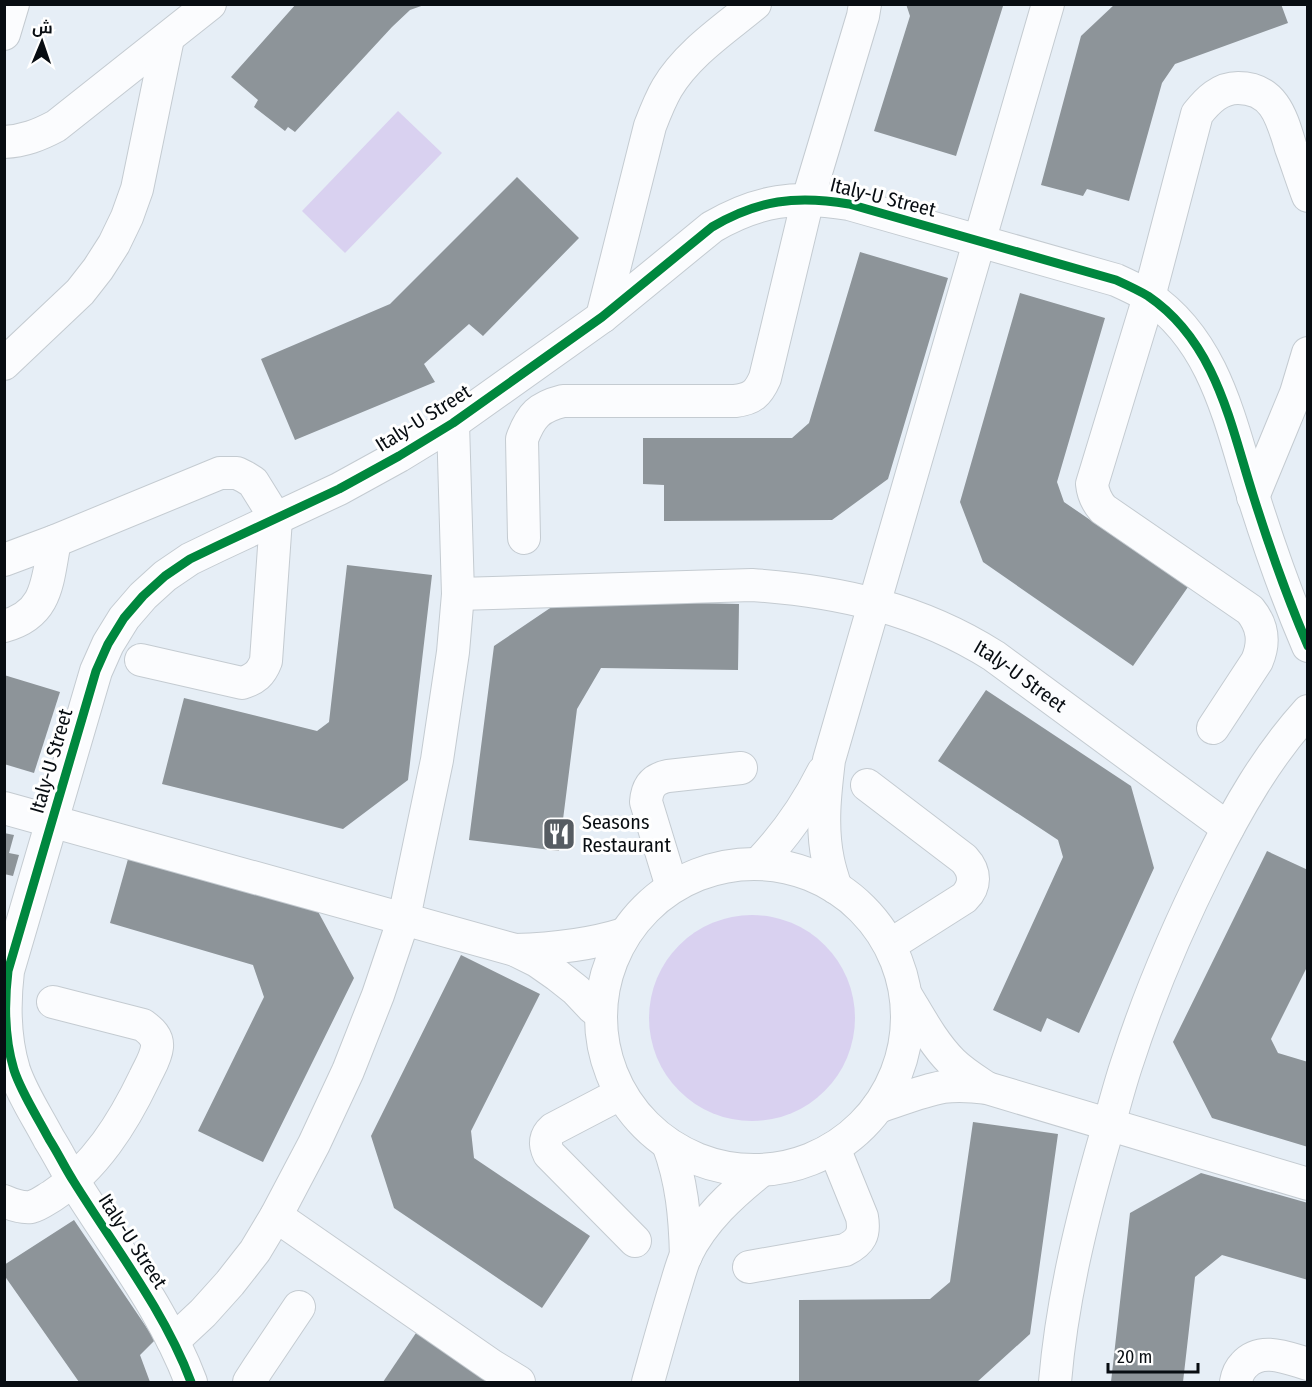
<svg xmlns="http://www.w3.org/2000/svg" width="1312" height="1387" viewBox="0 0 1312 1387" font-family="'Fira Sans Condensed',Cairo,sans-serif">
	<rect width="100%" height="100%" fill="#e6eef6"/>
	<!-- green -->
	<g fill="#d9d1f0">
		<path d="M398 111 442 153 345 253 302 211Z"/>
		<circle cx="752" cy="1018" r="103"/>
	</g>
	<!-- building -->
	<g fill="#8d9499">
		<path d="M296 4H424V5L410 10 392 27 295 132 288 127 285 131 254 107 258 100 231 77Z"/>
		<path d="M906 4 1003 6 956 156 874 131 910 16Z"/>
		<path d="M1115 4H1281L1288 23 1175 64 1162 83 1129 201 1087 189 1083 196 1041 185 1081 36Z"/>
		<path d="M517 177 579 238 483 336 469 324 424 364 435 382 295 440 261 359 390 304Z"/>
		<path d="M860 252 948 278 888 479 832 520 664 521V485L643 484V438H792L809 423Z"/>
		<path d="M1020 293 1105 318 1057 482 1064 502 1188 587 1133 666 983 562 960 502Z"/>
		<path d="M347 565 432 575 408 780 343 829 162 784 184 698 317 731 329 722Z"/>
		<path d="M562 600 739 604 738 670 601 668 577 709 559 851 469 840 494 646Z"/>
		<path d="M4 675 60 692 34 773 4 764Z"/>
		<path d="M986 690 1131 786 1154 868 1079 1033 1047 1018 1041 1032 993 1010 1063 857 1058 840 938 761Z"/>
		<path d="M4 833 14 835 9 853 19 855 13 876 4 874Z"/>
		<path d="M1267 851 1308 870V965L1271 1039 1278 1053 1308 1062V1147L1212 1118 1173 1042Z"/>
		<path d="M130 852 315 906 354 978 263 1162 198 1131 264 997 253 965 110 923Z"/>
		<path d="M461 955 540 994 471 1131 474 1158 590 1236 542 1308 394 1208 371 1136Z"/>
		<path d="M973 1122 1058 1134 1030 1334 977 1382H799V1300L930 1299 950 1282Z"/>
		<path d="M1201 1173 1308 1203V1280L1222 1255 1195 1277 1183 1382H1111L1130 1213Z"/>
		<path d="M74 1220 155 1340 140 1355 150 1382H79L4 1275V1265Z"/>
		<path d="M416 1333 491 1382H383Z"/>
	</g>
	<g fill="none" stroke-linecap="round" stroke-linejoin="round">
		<defs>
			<g id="minor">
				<path d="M4 34 13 4"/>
				<path d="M4 142C24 141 39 135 56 126L210 4"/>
				<path d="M602 317 650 126C655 113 660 100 667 88 688 53 725 29 755 4"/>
				<path d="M4 364 80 292 98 269 114 244 127 217 137 189 168 38"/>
				<path d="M1253 497 1296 393 1308 353"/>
				<path d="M524 538 522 439C531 415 539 407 563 401H735C752 399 758 394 765 378L808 199 863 16 865 4"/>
				<path d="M4 560 55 541 220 473H237L245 477 253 482 276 519 266 661C261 674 255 679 242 683L141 660"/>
				<path id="s1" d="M458 594 752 585C839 591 920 609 994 656L1228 828"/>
				<path d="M4 626C49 614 47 580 55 541"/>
				<path d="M1213 728 1257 661C1265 642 1263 626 1250 610L1103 509C1096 501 1093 494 1092 484L1149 297 1197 114C1208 100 1220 88 1238 88 1275 88 1282 119 1291 148 1297 164 1302 180 1308 196"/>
				<path d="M867 785 964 859C976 872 976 886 964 898L890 945"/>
				<path d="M4 808 515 950 537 961 557 975 576 990 593 1008 600 1010"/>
				<circle cx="754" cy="1017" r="153"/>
				<path d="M758 864C785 836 806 806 823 772"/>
				<path d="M672 887 646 802C647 787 653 779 668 776L741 768"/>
				<path d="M836 888C833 879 830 870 828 860 821 827 825 793 829 760L1048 4"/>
				<path d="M515 950C553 949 589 945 624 934"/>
				<path d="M906 995C920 1018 933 1043 952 1062 962 1072 975 1080 987 1088"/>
				<path d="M620 1094 553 1129C545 1136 544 1144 549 1154L635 1241"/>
				<path d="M878 1107C900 1100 921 1091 943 1087 958 1085 972 1086 987 1088L1308 1184"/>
				<path d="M668 1144C682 1181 685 1217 686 1256"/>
				<path d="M4 1201C13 1205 22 1208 31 1207 39 1205 45 1200 52 1196 95 1168 123 1123 145 1077 149 1068 156 1058 157 1047 158 1037 151 1031 143 1025L53 1002"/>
				<path d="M276 1216 491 1365 519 1382"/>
				<path d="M749 1267 845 1250C861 1242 865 1234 862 1217L834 1148"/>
				<path d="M173 1341 203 1313 230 1283 255 1251 276 1216 314 1144 348 1071 378 995 404 918 437 760 453 652 458 594 453 423"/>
				<path d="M191 1382C164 1310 115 1248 74 1182 65 1168 58 1153 49 1139 37 1116 22 1094 14 1070 4 1037 4 1004 8 971L96 671 108 644 124 618 143 596 165 576 190 559 217 546 339 489 399 456 453 423 602 317 712 227C758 200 796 195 849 204L1116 280C1127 285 1138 290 1148 296 1216 342 1230 423 1253 495 1269 546 1287 597 1308 646"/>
				<path d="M249 1382 258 1368 299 1307"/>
				<path d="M648 1382C657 1350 666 1317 676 1285 679 1275 682 1264 686 1255 703 1220 732 1194 762 1170"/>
				<path d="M1055 1382C1062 1299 1082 1218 1105 1138 1113 1112 1119 1086 1128 1060 1150 992 1178 927 1210 863 1237 809 1267 756 1308 711"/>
				<path d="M1236 1382C1237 1376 1239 1370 1244 1365 1261 1346 1287 1358 1308 1364"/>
			</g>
		</defs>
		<!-- minor casing -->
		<use href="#minor" stroke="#c4cbd1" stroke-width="34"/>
		<!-- minor -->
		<use href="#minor" stroke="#fbfcfe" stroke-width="32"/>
		<defs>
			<path id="cycleway" d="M191 1382C164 1310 115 1248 74 1182 65 1168 58 1153 49 1139 37 1116 22 1094 14 1070 4 1037 4 1004 8 971L96 671 108 644 124 618 143 596 165 576 190 559 217 546 339 489 399 456 453 423 602 317 712 227C758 200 796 195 849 204L1116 280C1127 285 1138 290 1148 296 1216 342 1230 423 1253 495 1269 546 1287 597 1308 646"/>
		</defs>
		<!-- cycleway casing -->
		<use href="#cycleway" stroke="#fff" stroke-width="13"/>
		<!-- cycleway -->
		<use href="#cycleway" stroke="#00873e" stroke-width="9"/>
	</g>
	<!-- icons -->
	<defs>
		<symbol id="restaurant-square" viewBox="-11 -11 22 22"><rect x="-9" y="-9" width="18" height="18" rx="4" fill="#565c62" stroke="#fff"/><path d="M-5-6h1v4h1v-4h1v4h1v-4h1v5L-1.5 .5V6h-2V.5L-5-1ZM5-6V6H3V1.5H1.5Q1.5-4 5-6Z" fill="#fff"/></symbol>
	</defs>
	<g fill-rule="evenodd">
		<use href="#restaurant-square" x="540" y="815" width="38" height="38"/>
	</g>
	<g text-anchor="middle" stroke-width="6" stroke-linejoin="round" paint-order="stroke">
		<!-- street labels -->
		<g font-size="20" fill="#080d12" stroke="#fff">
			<text transform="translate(883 197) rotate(14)" y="7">Italy-U Street</text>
			<text transform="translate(423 418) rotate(-32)" y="7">Italy-U Street</text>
			<text dy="7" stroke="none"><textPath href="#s1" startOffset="582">Italy-U Street</textPath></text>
			<text transform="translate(51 761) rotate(-74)" y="7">Italy-U Street</text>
			<text transform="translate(133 1241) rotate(57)" y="7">Italy-U Street</text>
		</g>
		<!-- poi labels -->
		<g font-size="20" fill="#080d12" stroke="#fff" text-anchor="start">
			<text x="582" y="829">Seasons<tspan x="582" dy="23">Restaurant</tspan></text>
		</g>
	</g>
	<!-- border -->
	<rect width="1312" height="1387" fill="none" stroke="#080d12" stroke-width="12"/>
	<!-- north arrow -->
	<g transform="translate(42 42) rotate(2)" stroke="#ffffff" stroke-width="4.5" paint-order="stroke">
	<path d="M0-4.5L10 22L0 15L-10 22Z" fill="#080d12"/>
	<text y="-9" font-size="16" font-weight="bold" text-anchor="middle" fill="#080d12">ش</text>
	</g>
	<!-- scale -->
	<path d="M1108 1363v9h90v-9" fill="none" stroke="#080d12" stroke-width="3"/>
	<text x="1117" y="1363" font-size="18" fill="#080d12" stroke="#ffffff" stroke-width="4.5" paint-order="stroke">20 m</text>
</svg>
